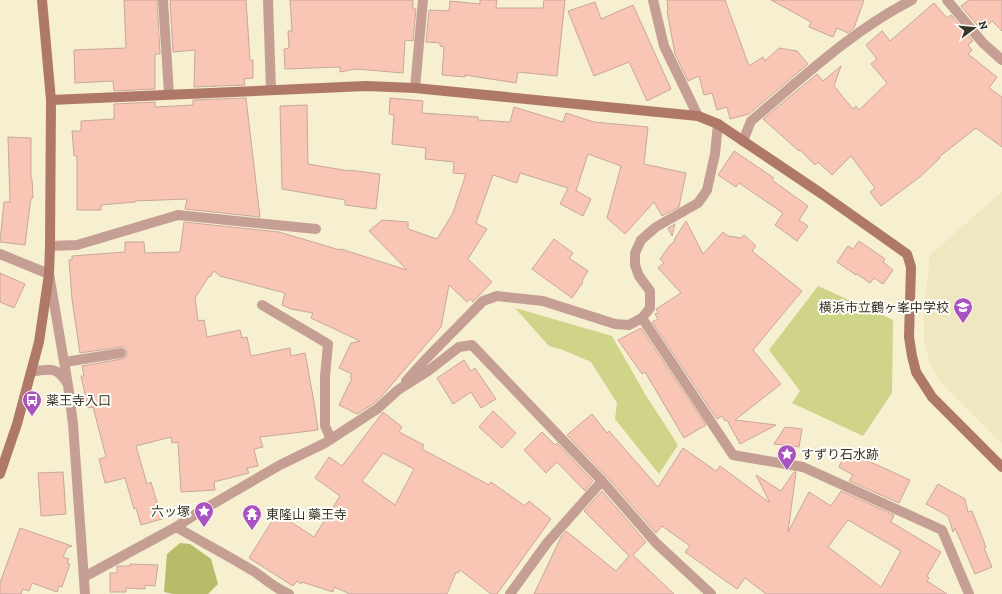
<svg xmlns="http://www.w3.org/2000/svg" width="1002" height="594" viewBox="0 0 1002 594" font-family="'Zilla Slab','Noto Sans JP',serif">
	<rect width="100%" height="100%" fill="#f6f0d1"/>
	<!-- built -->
	<path fill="#efe7c0" d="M1002 192V444L939 380 929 361 924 339V309L930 255Z"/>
	<!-- green -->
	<g fill="#cfd488">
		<path d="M818 286 893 320 892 393 863 436 792 403 800 391 769 350Z"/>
		<path d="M515 308 612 336 645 394 678 445 659 474 615 419 617 403 591 362 563 350 549 346Z"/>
	</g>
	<!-- forest -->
	<path fill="#b7bc69" d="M180 543 190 544 211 559 218 584 208 594H173L164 592 167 554Z"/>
	<!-- building -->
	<g fill="#f9c5b4" stroke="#c8a79d" fill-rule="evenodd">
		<path d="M124 0H157L160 54H155V89L114 91 113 81 75 83 74 50 126 48Z"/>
		<path d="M170 0H246L250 60H253V78L244 79 245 85 194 87 195 50 173 52Z"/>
		<path d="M290 0H413V9H416L413 41 405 40 403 73 356 69 340 72V67L285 69 284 49 289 48 288 31H292Z"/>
		<path d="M480 0H497L496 8H543L544 0H565L557 76 518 72 516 83 465 75V77L442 75 444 47 440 46V43L426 42 429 10 449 11 450 1 480 4Z"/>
		<path d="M667 0H725L749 66 763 57 765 61 779 48 797 51 808 64 749 114 730 119 727 107 717 110 712 93 704 95 699 76 688 81 675 54 667 11H668Z"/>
		<path d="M771 0H864L854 28 848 33 837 28 833 37 809 27 811 22Z"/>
		<path d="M969 0H1002V31L992 21 982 31 961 6Z"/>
		<path d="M595 2 601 19 633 5 671 89 647 101 629 62 594 76 568 11Z"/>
		<path d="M934 3 947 18 951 15 973 41 968 45 972 50 968 54 997 77 989 88 1002 97V147L976 128 939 157 940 158 921 176 881 206 870 192 875 188 851 156 832 175 818 162 815 165 800 150 799 151 763 119 817 74 823 81 841 66 834 86 853 109 856 106 859 110 887 83 871 64 877 59 866 45 882 31 890 41Z"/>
		<path d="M246 98 260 217 185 209 187 199 135 201V202L101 205V210H77V156H74L72 131H81V121L114 119V104L155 102V107L193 105V100Z"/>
		<path d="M390 98 423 101 422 113 478 117V120L510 122 514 107 563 122 566 113 594 122 648 127 644 164 686 173 679 207 662 216 654 202 625 234 607 218 621 166 588 154 576 191 575 190 591 199 583 216 560 204 568 188 520 173 517 183 493 175 476 223 487 229 468 259 492 282 473 302 470 299 467 302 449 285 441 327 382 396 373 404 357 414 339 405 352 378 350 377 352 374 339 368 351 343 360 341 311 318 313 313 291 309 282 305 285 293 220 276 214 271 210 277 209 276 195 298 198 321 204 320 207 337 240 330 242 338 247 337 251 356 290 348 291 356 305 353 314 402 318 430 260 437 263 447 254 449 258 466 247 468 249 473 214 482 215 490 181 492 178 442 172 443 171 437 136 446 147 484 151 482 162 519 141 525 136 508 134 509 125 478 105 483 99 459 106 457 93 407 88 408 81 376H84L82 366 122 359 127 356V352L124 347H120L80 353 72 299 69 260H72V256L125 252V242H144L145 253 180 252 184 222 279 232 340 250 341 249 407 270 369 231 382 220 408 222V229L437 239 453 213 466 174 453 173 454 162 425 159 426 148 392 144 394 115 389 114Z"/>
		<path d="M307 105 308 164 349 171V170L380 174 376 209 345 205V200L282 189 280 106Z"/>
		<path d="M8 137 31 138V179H32L33 198H31L25 245 0 242 4 202H10Z"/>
		<path d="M734 151 774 178 772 180 808 206 799 220 808 226 797 241 775 225 783 213 739 183 736 187 718 175Z"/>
		<path d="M686 221 703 254 723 232 728 236 741 238 744 235 756 246 752 251 802 291 753 350 781 384 735 420 776 425 740 444 727 420 725 421 722 416 717 419 652 322 658 319 655 314 658 313 656 309 681 293 658 268 664 263 660 259 670 245 675 241 674 240Z"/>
		<path d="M675 224 672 236 668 228Z"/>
		<path d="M554 239 573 253 569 258 588 271 582 281 583 282 572 298 532 269Z"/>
		<path d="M859 241 885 259 883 262 893 270 883 284 874 278 870 283 857 274 856 275 837 262 848 246 853 249Z"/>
		<path d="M0 273 25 284 14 308 0 302Z"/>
		<path d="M641 328 706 425 684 438 645 372 642 374 618 340Z"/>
		<path d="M464 360 471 371 475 368 496 399 481 408 471 392 453 404 437 378Z"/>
		<path d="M493 411 516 433 502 448 479 427Z"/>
		<path d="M383 412 402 427 399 432 424 445 422 449 489 485 491 482 525 506 529 501 551 519 497 594H491L460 570 458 573 456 572 447 594H350L334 587 333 592 302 582 301 584 297 581 293 586 249 558 277 513 314 537 340 496 315 478 329 457 342 466ZM383 453 414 469 395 505 362 481Z"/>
		<path d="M592 414 607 433 609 431 658 487 683 448 716 471 720 466 770 503 756 475 781 491 794 472H796L788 532 809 492 831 506 841 491 894 515 891 522 941 552 927 576 929 578 927 581 947 594H766L745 578 737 589 685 552 690 546 662 526 656 533 607 477 567 435ZM848 520 901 551 881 587 828 547Z"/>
		<path d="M785 427 802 429 799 447 774 444Z"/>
		<path d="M542 432 555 445 557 443 593 481 585 491 557 462 546 473 524 450Z"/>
		<path d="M847 450 864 459 910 480 899 503 849 481 853 475 839 467Z"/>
		<path d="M63 472 66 514 41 516 38 473Z"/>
		<path d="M938 484 965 499 968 512 972 511 986 547 984 548 992 567 975 574 955 528 953 532 948 516 926 504Z"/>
		<path d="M602 491 646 542 633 555 674 594H534L561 537 566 531 616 571 629 556 584 511Z"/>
		<path d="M20 528 72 546 67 548 63 557 69 559 67 563 70 564 62 587 59 586 57 592 32 583 29 591 23 589 21 594H0V583Z"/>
		<path d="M130 564 158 565 155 586 145 585V589L126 588V592H110V573H117V566H130Z"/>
	</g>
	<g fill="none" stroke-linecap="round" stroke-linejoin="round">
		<!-- street -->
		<g stroke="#c69f94" stroke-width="10">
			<path d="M163 0 169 94"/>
			<path d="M268 0 271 90"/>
			<path d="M653 0 664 46 698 116"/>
			<path d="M947 0 983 43 1002 60"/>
			<path d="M415 88 423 0"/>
			<path d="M743 141 751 121C801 79 854 29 912 0"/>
			<path d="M50 246 77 245 178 215 316 229"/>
			<path d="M0 254 49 274 68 385 73 424 85 594"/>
			<path d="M262 305 328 344 325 376V426L331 439"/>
			<path d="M642 318 733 455 803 467 942 530 969 594"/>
			<path d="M65 362 121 353"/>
			<path d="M31 372C49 369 57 366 67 383"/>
			<path d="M406 381 425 360 483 301 497 296 543 301 615 324 629 325 642 318 650 308V291L639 276 635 265V253L641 240 656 227 698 203 703 196 707 190 715 154 718 124"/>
			<path d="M176 527C202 542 229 556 255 572 266 580 276 589 289 594"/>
			<path d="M84 577 176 527 199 512 280 465 325 443 377 409 398 390 428 371 459 347 472 345 602 481 656 543 711 594"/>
			<path d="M510 594 547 543 602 481"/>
		</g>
		<!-- secondary -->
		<g stroke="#af7868" stroke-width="10">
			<path d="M51 100 366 86 415 88 698 116 718 124 822 194 907 254 911 267 909 337 912 356 916 372 932 397 1002 467"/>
			<path d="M0 474 17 424 39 342 49 274 50 246 51 100 42 0"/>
		</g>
	</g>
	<!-- icons -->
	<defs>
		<symbol id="school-pin" viewBox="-11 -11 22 30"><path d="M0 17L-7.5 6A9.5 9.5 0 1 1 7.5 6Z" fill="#a953c0" stroke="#fefdf7"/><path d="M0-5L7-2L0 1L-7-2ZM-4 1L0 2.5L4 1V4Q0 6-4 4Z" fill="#fff"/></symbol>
		<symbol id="bus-pin" viewBox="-11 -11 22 30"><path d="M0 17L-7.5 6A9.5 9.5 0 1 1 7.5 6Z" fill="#a953c0" stroke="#fefdf7"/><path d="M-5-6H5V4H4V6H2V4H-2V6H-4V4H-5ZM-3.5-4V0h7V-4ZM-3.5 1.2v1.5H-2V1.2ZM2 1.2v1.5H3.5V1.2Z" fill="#fff"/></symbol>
		<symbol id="sight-pin" viewBox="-11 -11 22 30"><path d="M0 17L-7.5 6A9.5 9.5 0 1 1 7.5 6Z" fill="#a953c0" stroke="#fefdf7"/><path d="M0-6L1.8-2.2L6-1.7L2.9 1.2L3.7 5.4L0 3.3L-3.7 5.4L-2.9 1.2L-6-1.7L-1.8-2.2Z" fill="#fff"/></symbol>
		<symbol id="temple-pin" viewBox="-11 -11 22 30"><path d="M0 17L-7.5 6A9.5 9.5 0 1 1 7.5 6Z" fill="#a953c0" stroke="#fefdf7"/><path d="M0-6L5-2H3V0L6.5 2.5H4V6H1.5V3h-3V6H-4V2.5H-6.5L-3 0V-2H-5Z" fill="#fff"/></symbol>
	</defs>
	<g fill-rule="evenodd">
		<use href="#school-pin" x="952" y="296" width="22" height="30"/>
		<use href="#bus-pin" x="21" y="389" width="22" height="30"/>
		<use href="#sight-pin" x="776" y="443" width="22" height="30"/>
		<use href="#sight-pin" x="193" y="500" width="22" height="30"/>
		<use href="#temple-pin" x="241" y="503" width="22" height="30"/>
	</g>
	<g text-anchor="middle" stroke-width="4" stroke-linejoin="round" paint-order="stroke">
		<!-- poi labels -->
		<g font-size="13" fill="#38362a" stroke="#fefdf7" text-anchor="start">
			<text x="949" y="312" text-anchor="end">横浜市立鶴ヶ峯中学校</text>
			<text x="46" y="405">薬王寺入口</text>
			<text x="801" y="459">すずり石水跡</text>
			<text x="190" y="516" text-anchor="end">六ッ塚</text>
			<text x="266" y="519">東隆山 藥王寺</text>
		</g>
	</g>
	<!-- north arrow -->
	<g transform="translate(974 28) rotate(74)" stroke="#fefdf7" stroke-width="3" paint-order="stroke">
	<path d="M0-3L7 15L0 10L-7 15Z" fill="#38362a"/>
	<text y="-6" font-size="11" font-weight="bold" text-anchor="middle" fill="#38362a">N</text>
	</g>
</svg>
